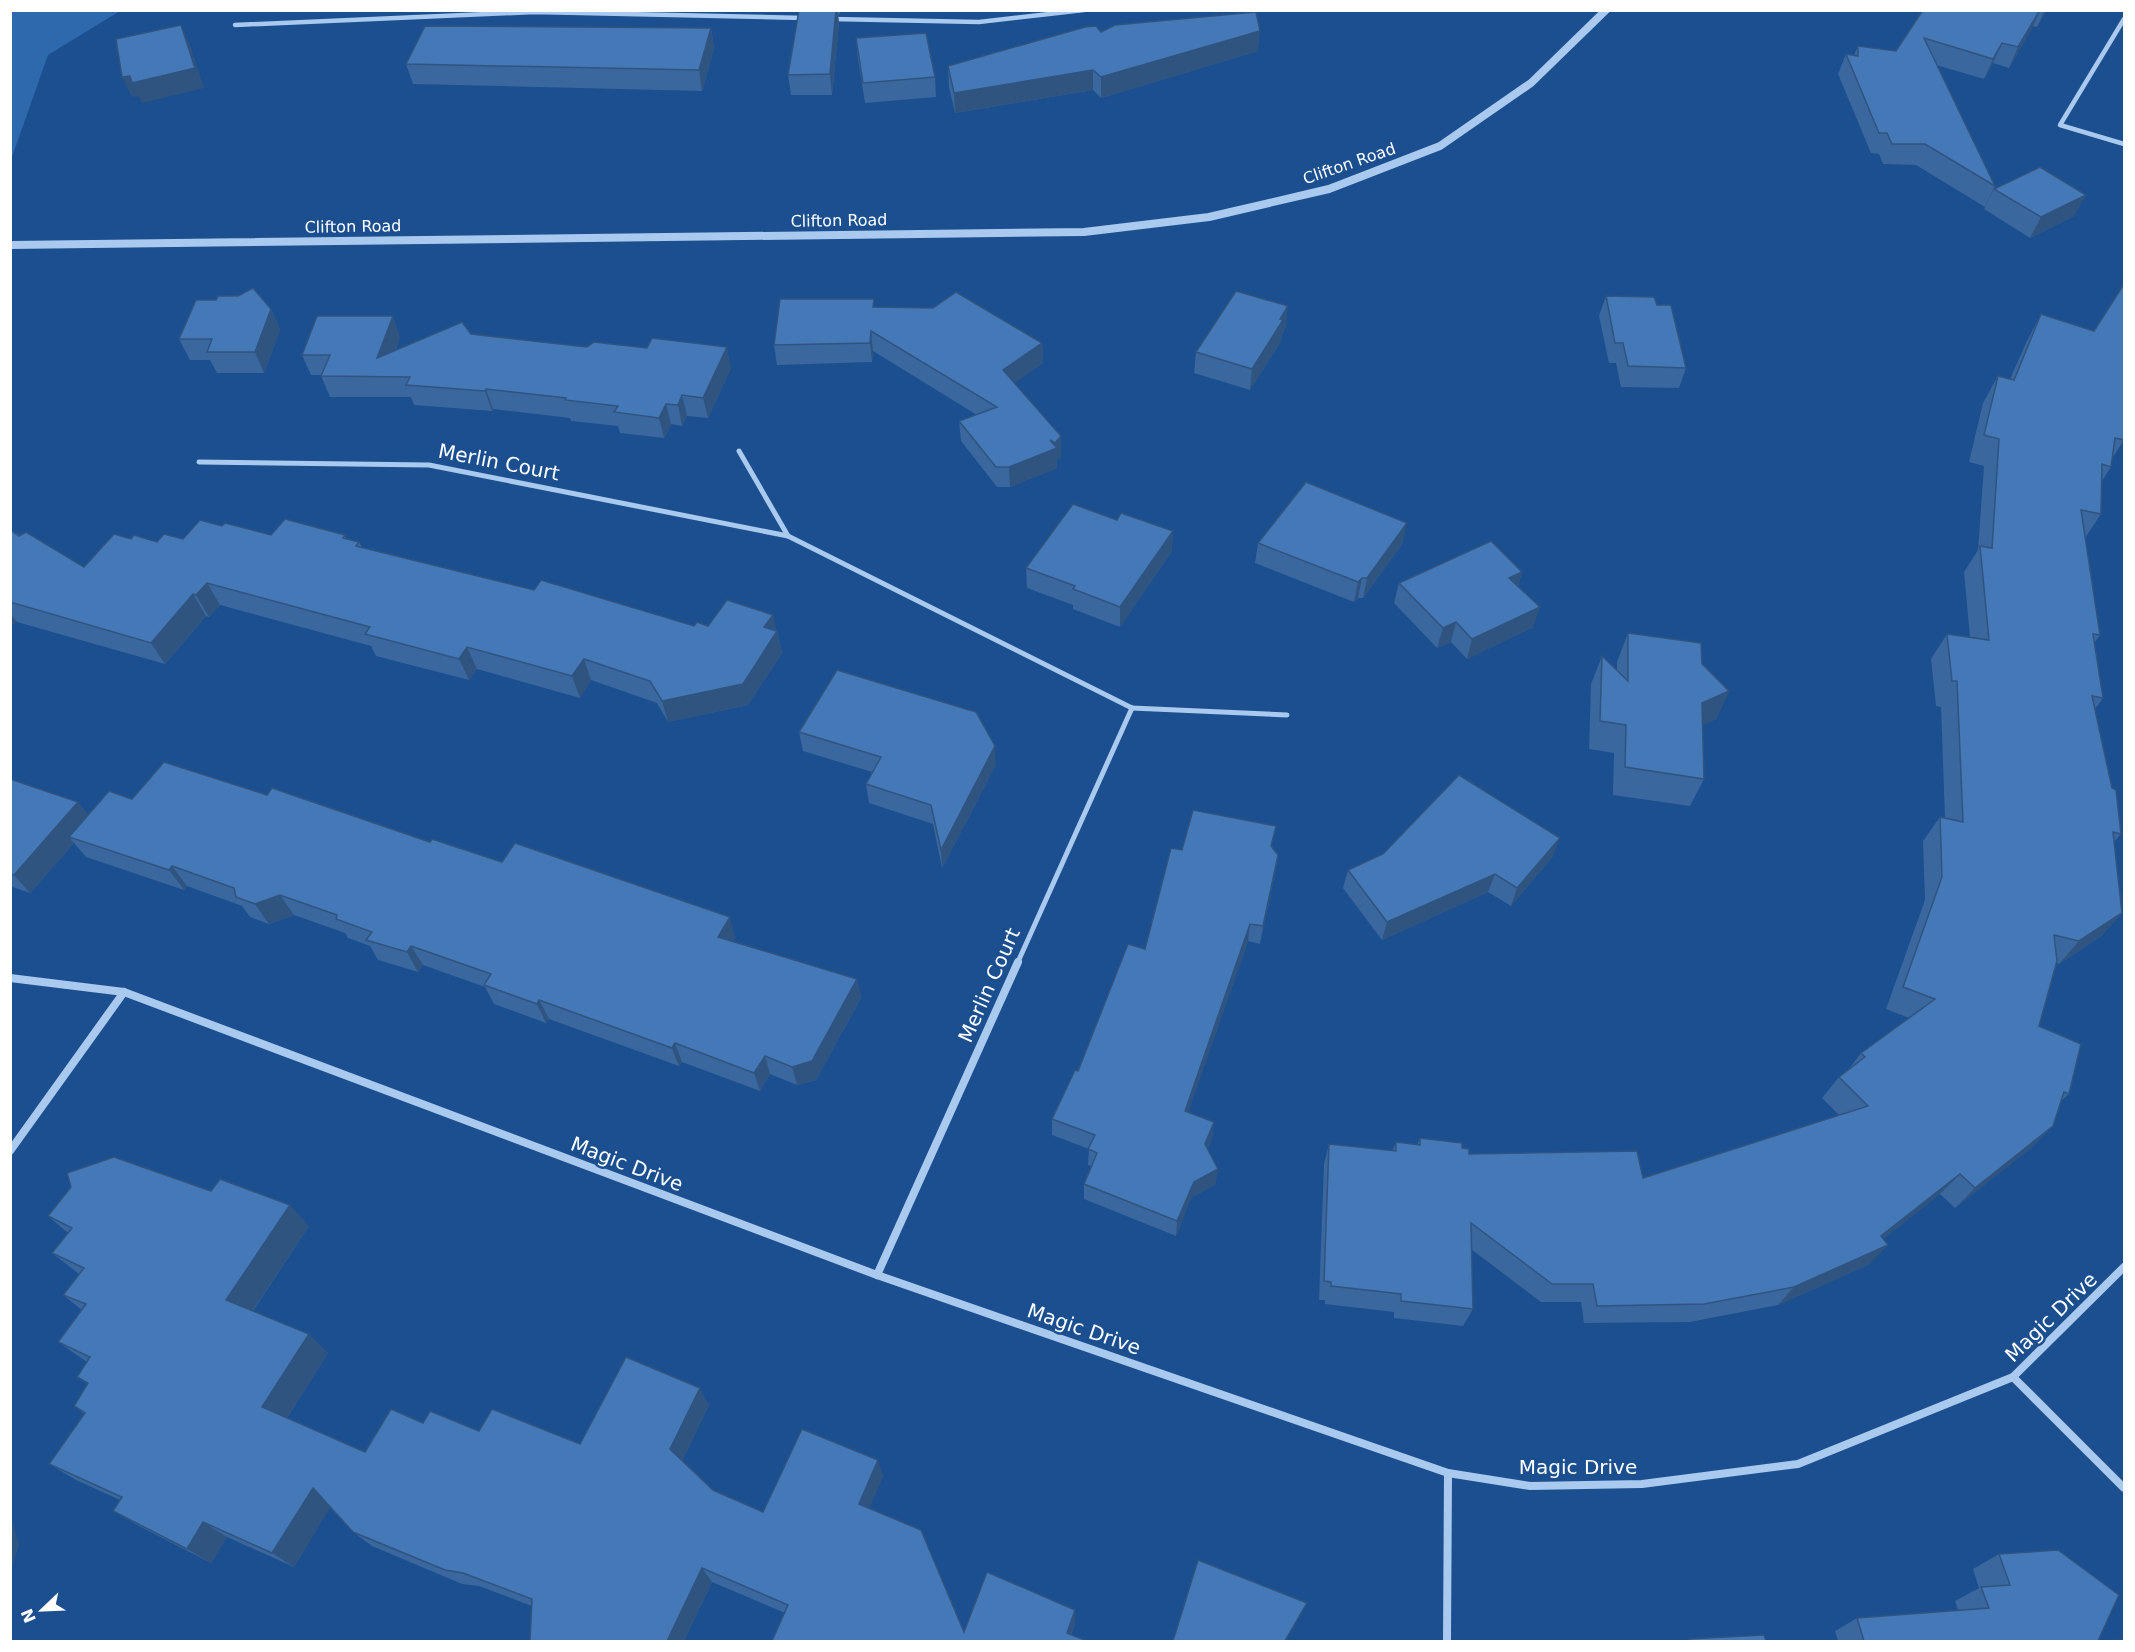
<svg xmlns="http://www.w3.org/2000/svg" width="2135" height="1652" viewBox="0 0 2135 1652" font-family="'DejaVu Sans',sans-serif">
	<rect width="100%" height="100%" fill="#1b4f8f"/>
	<!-- green -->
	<path fill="#2e69ad" d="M11 10 120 11 48 55 11 160Z"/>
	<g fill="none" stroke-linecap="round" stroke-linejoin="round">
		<!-- minor-far2 -->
		<g stroke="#a9c9ee" stroke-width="4.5">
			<path d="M832 19 979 22 1084 10"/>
			<path d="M2124 19 2060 125 2124 144"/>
			<path d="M235 25 534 12 804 18"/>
		</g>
		<!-- minor-far1 -->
		<g stroke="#a9c9ee" stroke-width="5">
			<path d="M739 451 788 536"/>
			<path d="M199 462 429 465 788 536 1132 708 1017 964"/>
			<path d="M1132 708 1287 715"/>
		</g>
		<!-- minor -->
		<g stroke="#a9c9ee" stroke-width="8">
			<path d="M10 978 124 992 877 1275 1448 1473 1530 1486 1642 1484 1798 1464 2013 1377 2124 1267"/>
			<path d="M10 1151 124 992"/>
			<path d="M877 1275 1018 962"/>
			<path d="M2013 1377 2124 1488"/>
			<path d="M1447 1642 1448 1473"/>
		</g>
		<!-- tertiary -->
		<path stroke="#a9c9ee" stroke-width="8" d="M10 245 1084 232 1209 217 1329 189 1440 146 1531 83 1606 10"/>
	</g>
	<!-- wall -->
	<g fill="#3a679d">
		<path d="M799 10H840V14H838L839 23 832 95H791L788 75Z"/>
		<path d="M1923 10H2047L2037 27 2033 26 2009 68 1993 63 1984 79 1936 65 1995 186 1985 207 1916 165 1883 164 1879 154 1871 153 1838 74 1846 54 1854 55 1858 46 1896 51Z"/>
		<path d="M711 28 714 48 702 91 413 84 406 64Z"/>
		<path d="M1101 32 1258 51 1101 98 1093 90 955 113 949 87 948 66Z"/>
		<path d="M856 38 935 77 936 97 865 103 858 59Z"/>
		<path d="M1994 189 2074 216 2030 238 1984 209Z"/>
		<path d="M1606 296 1657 305 1686 368 1679 388 1621 387 1616 363H1609L1599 316Z"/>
		<path d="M875 307 1042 343 1043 363 1014 383 1061 436V456L1057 460V468L1010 487H997L961 441 959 421 977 415 873 351 872 362 777 365 774 345Z"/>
		<path d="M271 309 280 330 264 373H217L210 360H190L179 339Z"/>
		<path d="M2041 314 2124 440 2113 457 2111 467 2102 481 2101 514 2085 538 2100 635 2094 643 2103 698 2095 709 2121 834 2114 842 2122 913 2101 936 2059 964 2057 963 2039 1026 2069 1094 2061 1101 2053 1126 2032 1147 1955 1208 1940 1194 1883 1239 1870 1264 1778 1305 1690 1322 1584 1323 1581 1302H1541L1471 1249 1473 1309 1463 1326 1394 1318V1312L1325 1304V1300H1319L1324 1164 1329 1144 1392 1151 1396 1142 1417 1145 1420 1138 1462 1148 1469 1154 1643 1178 1839 1115 1822 1098 1839 1077 1849 1069 1861 1053 1909 1018 1886 1009 1925 900 1923 841 1940 817 1945 818 1941 707 1936 706 1931 659 1947 634 1970 637 1964 572 1978 550 1984 466 1969 462 1983 403 1998 376 2010 379 2027 341Z"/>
		<path d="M1286 327 1282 334 1281 341 1250 390 1194 373 1196 352Z"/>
		<path d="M471 334 731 368 708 418 687 416 682 426 671 424 664 438 620 433 618 426 571 421 570 418 493 409 492 411 414 405 411 397H330L321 376 322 375H311L302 355 400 337 396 350Z"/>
		<path d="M222 526 271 535H345L346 538 359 542 362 547 534 590 694 626H708L776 631H777L782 653 748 705 668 722 657 703 591 680 580 698 477 669 469 680 376 656 371 646 220 605 209 617 206 616 165 664 17 622 10 626V530L84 567 131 539 157 542 183 539Z"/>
		<path d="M1258 543H1403L1363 598H1358L1354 602 1255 563Z"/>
		<path d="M1172 551 1120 627 1073 609V605L1027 588 1026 568Z"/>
		<path d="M1522 572 1518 586 1533 627 1467 659 1451 642 1437 648 1394 603 1399 583Z"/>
		<path d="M1628 633 1702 664 1729 691 1716 719 1702 725 1704 779 1690 806 1613 795 1614 753 1589 749 1591 684 1602 656 1617 670V662Z"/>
		<path d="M799 732 996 765 942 868 933 824 869 803 866 784 872 772 803 751Z"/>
		<path d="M10 779 78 802 88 815 132 799 267 795 502 862 735 937 733 941 857 979 861 998 816 1080 797 1085 770 1074 760 1091 682 1062 679 1066 549 1019 546 1023 494 1004 485 987 423 965 418 972 378 960 370 946 348 938 345 933 294 915 269 924 250 917 242 906 187 886 184 890 86 857 74 843 30 893 10 886Z"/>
		<path d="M1272 847 1275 873 1260 944 1248 941 1188 1112 1214 1122 1212 1138 1208 1148 1216 1184 1191 1198 1176 1236 1084 1199V1184L1091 1166 1088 1165 1089 1149 1052 1135V1119L1145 949 1182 850Z"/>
		<path d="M1553 856 1511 906 1488 892 1382 940 1343 888 1348 870Z"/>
		<path d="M48 1216 309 1226 253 1311 328 1353 287 1418 365 1452 423 1423 580 1444 709 1405 682 1461 713 1490 763 1512 883 1476 869 1508 964 1632 1075 1610V1623L1071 1635 772 1641 785 1613 712 1582 684 1641H530L532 1606 479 1586 462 1584 372 1546 353 1532 330 1507 294 1567 227 1537 211 1563 139 1526 113 1511 120 1500 76 1480 49 1464 84 1414 74 1406 87 1384 77 1377 87 1362 58 1342 82 1310 63 1295 79 1274 52 1253 68 1233Z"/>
		<path d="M1999 1554 2098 1641H2124H1838L1835 1631 1857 1618 1958 1610 1955 1601 1979 1588 1973 1569Z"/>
	</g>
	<!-- shaded-wall -->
	<g fill="#305480">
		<path d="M836 10H837L839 23 832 95 830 74Z"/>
		<path d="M2040 10 2033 26 2009 68 2018 47Z"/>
		<path d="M2045 10H2047L2037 27Z"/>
		<path d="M181 25 190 45 204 88 142 103 139 96 132 97 122 77Z"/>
		<path d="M711 28 714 48 702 91 699 70Z"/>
		<path d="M1260 31 1258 51 1101 98V77Z"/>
		<path d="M2002 43 1993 63 1984 79 1993 59Z"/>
		<path d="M1093 70V90L955 113 954 93Z"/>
		<path d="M2086 195 2074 216 2030 238 2041 217Z"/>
		<path d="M1288 306 1286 327 1282 334 1281 341 1250 390 1252 369Z"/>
		<path d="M271 309 280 330 264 373 255 352Z"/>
		<path d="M393 316 400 337 386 377 377 358Z"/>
		<path d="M871 331 873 351 872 362 870 343Z"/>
		<path d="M1042 343 1043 363 1004 390 1003 370Z"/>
		<path d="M727 347 731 368 708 418 703 398Z"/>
		<path d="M486 389 493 409 492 411 485 391Z"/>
		<path d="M682 395 687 416 682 426 678 405Z"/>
		<path d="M666 404 671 424 664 438 659 418Z"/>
		<path d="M1061 436V456L1057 460V468L1010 487 1009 467 1055 449V443Z"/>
		<path d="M1407 523 1403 543 1363 598 1367 578Z"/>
		<path d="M1173 531 1172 551 1120 627V607Z"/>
		<path d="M1522 572 1516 592 1509 578Z"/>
		<path d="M1362 578 1358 598 1354 602 1358 582Z"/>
		<path d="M207 583 220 605 209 617 196 595Z"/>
		<path d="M193 594 206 616 165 664 151 643Z"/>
		<path d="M1540 607 1533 627 1467 659 1472 639Z"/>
		<path d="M10 613 17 622 10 626Z"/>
		<path d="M773 615 782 653 748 705 668 722 662 701 764 627Z"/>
		<path d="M1456 622 1451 642 1437 648 1443 628Z"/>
		<path d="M467 647 477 669 469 680 459 659Z"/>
		<path d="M584 659 591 680 580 698 572 676Z"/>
		<path d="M1729 691 1716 719 1689 732 1702 703Z"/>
		<path d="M995 746 996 765 942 868 941 850Z"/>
		<path d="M78 802 93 821 69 837 74 843 30 893 14 875Z"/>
		<path d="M1560 838 1553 856 1511 906 1517 888Z"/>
		<path d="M1278 855 1275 873 1260 944 1263 926Z"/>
		<path d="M172 866 187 886 184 890 169 870Z"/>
		<path d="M1495 874 1488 892 1382 940 1387 922Z"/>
		<path d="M280 895 294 915 269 924 255 904Z"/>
		<path d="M2122 913 2101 936 2059 964 2079 941Z"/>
		<path d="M730 917 735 937 724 956 718 937Z"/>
		<path d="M1250 924 1248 941 1183 1127 1185 1111Z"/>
		<path d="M411 946 423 965 418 972 407 952Z"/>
		<path d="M857 979 861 998 816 1080 797 1085 792 1067Z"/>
		<path d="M539 1000 549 1019 546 1023 537 1004Z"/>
		<path d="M675 1043 682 1062 679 1066 672 1048Z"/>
		<path d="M765 1056 770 1074 760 1091 754 1073Z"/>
		<path d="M1214 1122 1212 1138 1203 1159 1205 1144Z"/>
		<path d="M2053 1126 2032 1147 1955 1208 1975 1188Z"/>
		<path d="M1218 1169 1216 1184 1191 1198 1176 1236 1177 1221 1194 1182Z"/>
		<path d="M1960 1174 1940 1194 1863 1255 1881 1236Z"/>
		<path d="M290 1205 309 1226 247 1319 226 1300Z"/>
		<path d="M1888 1245 1870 1264 1778 1305 1794 1287Z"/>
		<path d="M309 1334 328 1353 283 1424 262 1407Z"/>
		<path d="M700 1388 709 1405 680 1466 670 1449Z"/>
		<path d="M878 1460 883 1476 865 1519 859 1504Z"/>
		<path d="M313 1488 333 1503 294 1567 272 1553Z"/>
		<path d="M10 1513 19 1545 10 1572Z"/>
		<path d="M203 1522 227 1537 211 1563 187 1549Z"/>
		<path d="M702 1568 712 1582 684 1641H667Z"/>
		<path d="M1307 1603 1286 1641H1285Z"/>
		<path d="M1075 1610V1623L1068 1641 1067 1633Z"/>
	</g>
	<!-- building -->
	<g fill="#4478b7" stroke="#305480" stroke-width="1.5">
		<path d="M799 10H836L830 74 788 75Z"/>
		<path d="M1923 10H2040L2018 47 2002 43 1993 59 1924 38 1995 186 1925 144H1892L1887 133H1879L1846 54 1858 56V46L1896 51Z"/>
		<path d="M1256 12 1260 31 1101 77 1093 70 954 93 948 66 1085 27 1096 26 1101 32 1115 25Z"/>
		<path d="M181 25 195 68 132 83 130 76 122 77 116 39Z"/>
		<path d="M425 26 711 28 699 70 406 64Z"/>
		<path d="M926 33 935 77 863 83 856 38Z"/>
		<path d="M2040 167 2086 195 2041 217 1994 189Z"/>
		<path d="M2124 284V440L2115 438 2111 467 2102 464 2101 514 2081 510 2100 635 2093 634 2103 698 2092 696 2112 788 2116 790 2121 834 2113 832 2122 913 2079 941 2054 935 2057 961 2039 1026 2081 1044 2069 1094 2064 1092 2053 1126 1975 1188 1960 1174 1881 1236 1888 1245 1794 1287 1704 1304 1597 1306 1593 1284H1552L1471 1223 1473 1309 1401 1301V1294L1331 1286V1282L1324 1281 1329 1144 1396 1151V1142L1420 1145V1138L1462 1143V1148L1469 1149V1154L1637 1151 1643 1178 1868 1106 1839 1077 1865 1057 1861 1053 1935 999 1903 987 1942 877 1940 817 1963 822 1957 681H1952L1947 634 1989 640 1980 546 1992 548 1999 439 1984 435 1998 376 2014 380 2041 314 2094 331Z"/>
		<path d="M253 288 271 309 255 352H207L212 339H179L196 300H216L218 296H238Z"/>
		<path d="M1236 291 1288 306 1280 319 1283 320 1252 369 1196 352Z"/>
		<path d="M956 292 1042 343 1003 370 1061 436 1055 443 1050 440 1057 448 1009 467H996L959 421 997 407 871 331 870 343 774 345 780 299H874L873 307 933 308Z"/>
		<path d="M1606 296 1654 297 1657 305H1671L1686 368 1628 366 1623 343H1615Z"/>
		<path d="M317 316H393L377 358 462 322 471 334 587 347 594 342 647 348 652 338 727 347 703 398 682 395 678 405 666 404 659 418 614 412 618 406 565 400 566 398 486 389 485 391 406 385 410 377 321 376 330 355H302Z"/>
		<path d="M1306 482 1407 523 1367 578H1362L1358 582 1258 543Z"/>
		<path d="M1073 504 1117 520 1121 513 1173 531 1120 607 1073 589 1075 586 1026 568Z"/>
		<path d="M285 519 345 535 343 538 359 542 356 546 534 590 541 580 694 626 697 622 708 626 727 600 773 615 764 627 777 631 743 684 662 701 650 681 584 659 572 676 467 647 459 659 365 634 370 627 207 583 196 595 193 594 151 643 10 602V530L19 536 26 532 84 567 114 534 131 539 134 535 157 542 164 534 183 539 200 520 222 526 225 523 271 535Z"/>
		<path d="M1491 541 1522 572 1509 578 1540 607 1472 639 1456 622 1443 628 1399 583Z"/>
		<path d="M1628 633 1701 643 1702 664 1729 691 1702 703 1704 779 1625 767 1626 725 1600 721 1602 656 1628 681Z"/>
		<path d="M837 670 976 712 995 746 941 850 931 805 866 784 881 757 799 732Z"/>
		<path d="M164 762 267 795 272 788 430 842 432 839 502 862 515 843 730 917 718 937 857 979 812 1061 792 1067 765 1056 754 1073 675 1043 672 1048 539 1000 537 1004 484 985 491 974 411 946 407 952 366 940 372 932 336 919 337 915 280 895 255 904 236 897 234 888 172 866 169 870 69 837 109 791 132 799Z"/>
		<path d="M1459 775 1560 838 1517 888 1495 874 1387 922 1348 870 1383 854Z"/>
		<path d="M10 779 78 802 14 875 10 874Z"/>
		<path d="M1193 810 1276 826 1271 846 1278 855 1263 926 1250 924 1185 1111 1214 1122 1205 1144 1218 1169 1194 1182 1177 1221 1084 1184 1097 1153 1088 1149 1095 1135 1052 1119 1075 1070 1078 1071 1128 944 1145 949 1171 848 1182 850Z"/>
		<path d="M114 1157 211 1191 220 1179 290 1205 226 1300 309 1334 262 1407 365 1452 391 1409 423 1423 430 1411 479 1431 492 1409 580 1444 626 1357 700 1388 670 1449 713 1490 763 1512 802 1429 878 1460 859 1504 921 1530 964 1632 987 1572 1075 1610 1067 1633 1087 1641H772L788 1605 702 1568 667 1641H530L532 1599 463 1573 445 1570 353 1532 313 1488 272 1553 203 1522 187 1549 113 1511 122 1497 49 1464 85 1413 74 1406 88 1383 77 1377 90 1357 58 1342 86 1304 63 1295 84 1268 52 1253 72 1228 48 1216 71 1187 67 1173Z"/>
		<path d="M2058 1550 2119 1595 2098 1641 2124 1640V1641H1864L1857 1618 1989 1608 1981 1587 2010 1585 1999 1554Z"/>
		<path d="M1198 1560 1307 1603 1285 1641H1173Z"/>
		<path d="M1764 1635 1766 1641H1690L1689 1639Z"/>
	</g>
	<g text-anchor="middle" stroke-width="5" stroke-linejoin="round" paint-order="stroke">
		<!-- far-street labels -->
		<g font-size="16" fill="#fff" stroke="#1b4f8f">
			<text transform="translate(1349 163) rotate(-19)" y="6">Clifton Road</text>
			<text transform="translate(839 220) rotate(-1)" y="6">Clifton Road</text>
			<text transform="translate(353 226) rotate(-1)" y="6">Clifton Road</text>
		</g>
		<!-- street labels -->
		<g font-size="20" fill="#fff" stroke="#1b4f8f">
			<text transform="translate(499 462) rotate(11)" y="7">Merlin Court</text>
			<text transform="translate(989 985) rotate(-66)" y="7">Merlin Court</text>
			<text transform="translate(627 1164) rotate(21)" y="7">Magic Drive</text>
			<text transform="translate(2051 1317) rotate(-44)" y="7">Magic Drive</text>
			<text transform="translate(1084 1329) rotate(19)" y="7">Magic Drive</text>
			<text x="1578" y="1474">Magic Drive</text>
		</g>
	</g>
	<!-- border -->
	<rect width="2135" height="1652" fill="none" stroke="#ffffff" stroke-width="24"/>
	<!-- north arrow -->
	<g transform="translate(42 1610) rotate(247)" stroke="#1b4f8f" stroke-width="4.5" paint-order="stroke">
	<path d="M0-4.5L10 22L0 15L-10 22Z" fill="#ffffff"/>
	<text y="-9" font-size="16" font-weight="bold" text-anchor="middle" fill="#ffffff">N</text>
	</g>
</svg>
